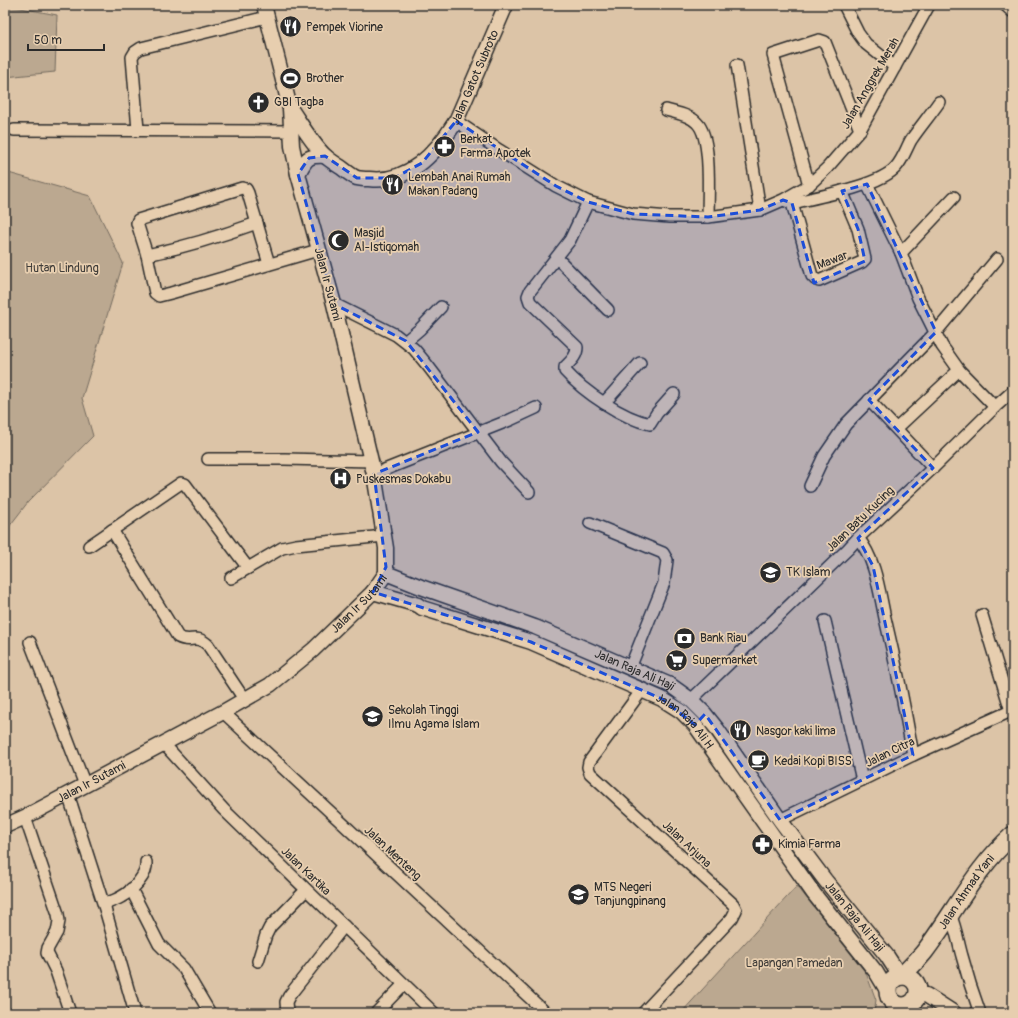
<svg xmlns="http://www.w3.org/2000/svg" width="1018" height="1018" viewBox="0 0 1018 1018" font-family="Pangolin,sans-serif">
	<rect width="100%" height="100%" fill="#dcc4a7"/>
	<filter id="ink" filterUnits="userSpaceOnUse"><feTurbulence type="fractalNoise" baseFrequency=".025" numOctaves="2"/><feDisplacementMap in="SourceGraphic" scale="8" xChannelSelector="R" yChannelSelector="G"/><feConvolveMatrix kernelMatrix="1 2 1 2 8 2 1 2 1" color-interpolation-filters="sRGB"/></filter>
	<g filter="url(#ink)">
		<!-- green -->
		<g fill="#bba890" stroke="#736a5e">
			<path d="M5 5 57 15 55 72 5 77Z"/>
			<path d="M5 172 90 196 123 263 82 398 93 436 28 502 5 532Z"/>
			<path d="M797 886 866 973 876 1000 874 1013H681Z"/>
		</g>
		<g fill="none" stroke-linecap="round" stroke-linejoin="round">
			<defs>
				<g id="minor">
					<path d="M844 5 858 33 866 44 895 67"/>
					<path d="M1005 5 1013 12"/>
					<path d="M737 65 760 210"/>
					<path d="M666 110C676 113 690 115 697 123 712 137 708 196 708 217"/>
					<path d="M456 121 499 150 556 186 588 202 633 214 669 217H708L760 210 783 200 809 185 827 168 860 130 929 5"/>
					<path d="M14 130 290 131"/>
					<path d="M138 130 132 57 135 52 141 48 267 17"/>
					<path d="M867 184 901 253 918 298 942 346 959 370 995 407"/>
					<path d="M809 185 773 55 819 40 825 42 860 130"/>
					<path d="M786 201 792 203C817 197 880 186 896 167 903 159 906 149 911 140 920 127 930 115 939 102"/>
					<path d="M588 202 570 240 530 291 528 296 530 302 577 347C577 356 571 361 565 367V371C584 392 622 418 650 424L657 413 674 394"/>
					<path d="M792 203 812 276 815 279 819 281 862 262 865 259 858 229 842 191"/>
					<path d="M257 223C221 236 185 247 147 255L155 293 159 296 171 293 318 250"/>
					<path d="M901 253 954 197"/>
					<path d="M147 255 137 223 138 220 242 188 246 189 248 193 269 264"/>
					<path d="M557 258 608 310"/>
					<path d="M334 304 396 335 414 349 428 366 501 462 529 492"/>
					<path d="M406 341 420 329 441 307"/>
					<path d="M869 400 933 468"/>
					<path d="M604 403 640 363"/>
					<path d="M897 428 959 370"/>
					<path d="M208 459H285L371 461"/>
					<path d="M374 474 510 420 536 408"/>
					<path d="M810 486 824 456 846 424 936 332 997 259"/>
					<path d="M590 523 663 553 667 560 664 583 630 668"/>
					<path d="M112 530 178 637C191 644 195 633 208 645L244 699"/>
					<path d="M858 538C876 560 879 591 885 618 896 664 905 709 913 755"/>
					<path d="M89 546 181 483 185 484 248 568"/>
					<path d="M231 578 282 548 296 545 384 536"/>
					<path d="M982 615 1011 711"/>
					<path d="M825 621 862 780"/>
					<path d="M30 642 85 785"/>
					<path d="M642 690 589 762 588 767 590 773 733 904 736 910 732 918 643 1013"/>
					<path d="M691 700 848 549 858 538 933 468 995 407 1013 391"/>
					<path d="M223 712 546 1013"/>
					<path d="M163 743 224 810 434 1013"/>
					<path d="M68 794 105 909 135 1013"/>
					<path d="M25 817 58 914 59 921 57 932 48 948 47 953 56 971 70 1013"/>
					<path d="M780 820 913 755 1013 710"/>
					<path d="M131 889 159 944 184 969 210 1013"/>
					<path d="M104 904C110 902 116 900 121 897 132 891 148 875 146 862"/>
					<path d="M950 914C956 928 958 942 962 956 967 975 973 994 980 1013"/>
					<path d="M258 961 266 935 270 927 306 890"/>
					<path d="M287 1013 286 1002 289 996 344 926"/>
					<path d="M376 1013 404 984"/>
				</g>
				<g id="major">
					<path id="s1" d="M290 108C301 124 311 142 324 155 329 160 336 164 342 168 346 171 352 176 357 178 361 179 366 179 369 179 409 184 437 152 456 121L506 5"/>
					<path d="M298 174C306 159 307 155 325 156"/>
					<path id="s2" d="M386 573 421 587 535 627 670 685 691 700 705 714 717 729 780 820 825 880 887 956 900 976"/>
					<path id="s3" d="M373 592 418 605 422 608 531 642 662 699 681 711 695 725 814 894 876 972 888 992"/>
					<path id="s4" d="M5 826 25 817 223 712 270 685 313 650 373 592 386 573V548L374 474 334 304 298 174 292 146 290 108 264 5"/>
					<path d="M917 995H926L954 1013"/>
				</g>
				<g id="highway">
					<path id="s5" d="M902 976C909 968 918 960 925 951 954 913 976 867 1013 835"/>
					<circle cx="903" cy="991" r="15"/>
				</g>
			</defs>
			<!-- minor casing -->
			<use href="#minor" stroke="#2b2b2b" stroke-width="14"/>
			<!-- major casing -->
			<use href="#major" stroke="#2b2b2b" stroke-width="17"/>
			<!-- highway casing -->
			<use href="#highway" stroke="#2b2b2b" stroke-width="20"/>
			<!-- minor -->
			<use href="#minor" stroke="#e7ceaf" stroke-width="11"/>
			<!-- major -->
			<use href="#major" stroke="#e7ceaf" stroke-width="14"/>
			<!-- highway -->
			<use href="#highway" stroke="#e7ceaf" stroke-width="17"/>
		</g>
	</g>
	<!-- marked area -->
	<path fill="#1d4ed8" fill-opacity="0.2" stroke="#1d4ed8" stroke-width="3" stroke-dasharray="8 5" stroke-linejoin="round" d="M456 121 556 186 588 202 633 214 708 217 760 210 783 200 792 203 814 283 865 261 858 229 842 191 867 184 936 332 869 400 933 468 858 538 873 566 913 755 780 820 705 714 695 725 662 699 531 642 373 592 386 567 374 474 478 432 406 341 334 304 298 174 309 158 325 156 357 178H394L422 163Z"/>
	<!-- icons -->
	<defs>
		<symbol id="restaurant-disc" viewBox="-11 -11 22 22"><circle r="9.5" fill="#2b2b2b" stroke="#e7ceaf"/><path d="M-5-6h1v4h1v-4h1v4h1v-4h1v5L-1.5 .5V6h-2V.5L-5-1ZM5-6V6H3V1.5H1.5Q1.5-4 5-6Z" fill="#fff"/></symbol>
		<symbol id="stadium-disc" viewBox="-11 -11 22 22"><circle r="9.5" fill="#2b2b2b" stroke="#e7ceaf"/><path d="M0-5a6.5 5 0 1 0 0 10a6.5 5 0 1 0 0-10ZM-3.5-1.8h7v3.6h-7Z" fill="#fff"/></symbol>
		<symbol id="church-disc" viewBox="-11 -11 22 22"><circle r="9.5" fill="#2b2b2b" stroke="#e7ceaf"/><path d="M-1.2-6h2.4v3.5h3.3v2.4h-3.3V6h-2.4V-.1h-3.3v-2.4h3.3Z" fill="#fff"/></symbol>
		<symbol id="pharmacy-disc" viewBox="-11 -11 22 22"><circle r="9.5" fill="#2b2b2b" stroke="#e7ceaf"/><path d="M-2-6h4v4h4v4h-4v4h-4v-4h-4v-4h4Z" fill="#fff"/></symbol>
		<symbol id="mosque-disc" viewBox="-11 -11 22 22"><circle r="9.5" fill="#2b2b2b" stroke="#e7ceaf"/><path d="M3.5-4.9A6 6 0 1 0 3.5 4.9A5 5 0 1 1 3.5-4.9Z" fill="#fff"/></symbol>
		<symbol id="hospital-disc" viewBox="-11 -11 22 22"><circle r="9.5" fill="#2b2b2b" stroke="#e7ceaf"/><path d="M-5-5h3v3.5h4V-5h3V5h-3V1.5h-4V5h-3Z" fill="#fff"/></symbol>
		<symbol id="school-disc" viewBox="-11 -11 22 22"><circle r="9.5" fill="#2b2b2b" stroke="#e7ceaf"/><path d="M0-5L7-2L0 1L-7-2ZM-4 1L0 2.5L4 1V4Q0 6-4 4Z" fill="#fff"/></symbol>
		<symbol id="bank-disc" viewBox="-11 -11 22 22"><circle r="9.5" fill="#2b2b2b" stroke="#e7ceaf"/><path d="M-6-4H6V4H-6ZM0-2.3a2.3 2.3 0 1 0 0 4.6a2.3 2.3 0 1 0 0-4.6Z" fill="#fff"/></symbol>
		<symbol id="supermarket-disc" viewBox="-11 -11 22 22"><circle r="9.5" fill="#2b2b2b" stroke="#e7ceaf"/><path d="M-6-5.5h2.5l.6 2H6L4.5 2H-2.5L-4.4-4H-6ZM-1.5 3.2a1.3 1.3 0 1 0 .1 0ZM3 3.2a1.3 1.3 0 1 0 .1 0Z" fill="#fff"/></symbol>
		<symbol id="university-disc" viewBox="-11 -11 22 22"><circle r="9.5" fill="#2b2b2b" stroke="#e7ceaf"/><path d="M0-5L7-2L0 1L-7-2ZM-4 1L0 2.5L4 1V4Q0 6-4 4Z" fill="#fff"/></symbol>
		<symbol id="cafe-disc" viewBox="-11 -11 22 22"><circle r="9.5" fill="#2b2b2b" stroke="#e7ceaf"/><path d="M-5.5-4.5H6V0H3Q3 3.5 0 3.5H-2.5Q-5.5 3.5-5.5 0ZM3-3.2v2h1.7v-2ZM-6 4.5H4V6H-6Z" fill="#fff"/></symbol>
	</defs>
	<g fill-rule="evenodd">
		<use href="#restaurant-disc" x="278" y="14" width="25" height="25"/>
		<use href="#stadium-disc" x="278" y="66" width="25" height="25"/>
		<use href="#church-disc" x="246" y="90" width="25" height="25"/>
		<use href="#pharmacy-disc" x="432" y="134" width="25" height="25"/>
		<use href="#restaurant-disc" x="380" y="172" width="25" height="25"/>
		<use href="#mosque-disc" x="326" y="228" width="25" height="25"/>
		<use href="#hospital-disc" x="328" y="466" width="25" height="25"/>
		<use href="#school-disc" x="758" y="560" width="25" height="25"/>
		<use href="#bank-disc" x="672" y="626" width="25" height="25"/>
		<use href="#supermarket-disc" x="664" y="648" width="25" height="25"/>
		<use href="#university-disc" x="360" y="704" width="25" height="25"/>
		<use href="#restaurant-disc" x="728" y="718" width="25" height="25"/>
		<use href="#cafe-disc" x="746" y="748" width="25" height="25"/>
		<use href="#pharmacy-disc" x="750" y="832" width="25" height="25"/>
		<use href="#school-disc" x="566" y="882" width="25" height="25"/>
	</g>
	<g text-anchor="middle" stroke-width="3.5" stroke-linejoin="round" paint-order="stroke">
		<!-- poi labels -->
		<g font-size="12" fill="#2b2b2b" stroke="#e7ceaf" text-anchor="start">
			<text x="306" y="31">Pempek Viorine</text>
			<text x="306" y="82">Brother</text>
			<text x="274" y="106">GBI Tagba</text>
			<text x="460" y="143">Berkat<tspan x="460" dy="14">Farma Apotek</tspan></text>
			<text x="408" y="181">Lembah Anai Rumah<tspan x="408" dy="14">Makan Padang</tspan></text>
			<text x="354" y="237">Masjid<tspan x="354" dy="14">Al-Istiqomah</tspan></text>
			<text x="356" y="483">Puskesmas Dokabu</text>
			<text x="786" y="576">TK Islam</text>
			<text x="700" y="642">Bank Riau</text>
			<text x="692" y="664">Supermarket</text>
			<text x="388" y="714">Sekolah Tinggi<tspan x="388" dy="14">Ilmu Agama Islam</tspan></text>
			<text x="756" y="735">Nasgor kaki lima</text>
			<text x="774" y="765">Kedai Kopi BISS</text>
			<text x="778" y="848">Kimia Farma</text>
			<text x="594" y="891">MTS Negeri<tspan x="594" dy="14">Tanjungpinang</tspan></text>
		</g>
		<!-- street labels -->
		<g font-size="12" fill="#2b2b2b" stroke="#e7ceaf">
			<text dy="4" stroke="none"><textPath href="#s1" startOffset="269">Jalan Gatot Subroto</textPath></text>
			<text transform="translate(870 83) rotate(-60)" y="4">Jalan Anggrek Merah</text>
			<text transform="translate(832 260) rotate(-21)" y="4">Mawar</text>
			<text transform="translate(328 284) rotate(75)" y="4">Jalan Ir Sutami</text>
			<text transform="translate(860 519) rotate(-44)" y="4">Jalan Batu Kucing</text>
			<text dy="4" stroke="none"><textPath href="#s4" startOffset="421">Jalan Ir Sutami</textPath></text>
			<text dy="4" stroke="none"><textPath href="#s2" startOffset="267">Jalan Raja Ali Haji</textPath></text>
			<text dy="4" stroke="none"><textPath href="#s3" startOffset="341">Jalan Raja Ali H</textPath></text>
			<text transform="translate(890 752) rotate(-26)" y="4">Jalan Citra</text>
			<text dy="4" stroke="none"><textPath href="#s4" startOffset="97">Jalan Ir Sutami</textPath></text>
			<text transform="translate(687 844) rotate(43)" y="4">Jalan Arjuna</text>
			<text transform="translate(393 853) rotate(43)" y="4">Jalan Menteng</text>
			<text transform="translate(306 871) rotate(44)" y="4">Jalan Kartika</text>
			<text dy="4" stroke="none"><textPath href="#s5" startOffset="106">Jalan Ahmad Yani</textPath></text>
			<text dy="4" stroke="none"><textPath href="#s2" startOffset="603">Jalan Raja Ali Haji</textPath></text>
		</g>
		<!-- park labels -->
		<g font-size="12" fill="#413e3a" stroke="#e7ceaf">
			<text x="62" y="272">Hutan Lindung</text>
			<text x="794" y="967">Lapangan Pamedan</text>
		</g>
	</g>
	<!-- margin -->
	<rect width="1018" height="1018" fill="none" stroke="#e7ceaf" stroke-width="20"/>
	<rect x="10" y="10" width="998" height="998" fill="none" stroke="#2b2b2b" stroke-width="1.5" filter="url(#ink)"/>
	<!-- scale -->
	<path d="M28 44v6h76v-6" fill="none" stroke="#2b2b2b" stroke-width="2"/>
	<text x="34" y="44" font-size="12" fill="#2b2b2b" stroke="#e7ceaf" stroke-width="3" paint-order="stroke">50 m</text>
</svg>
